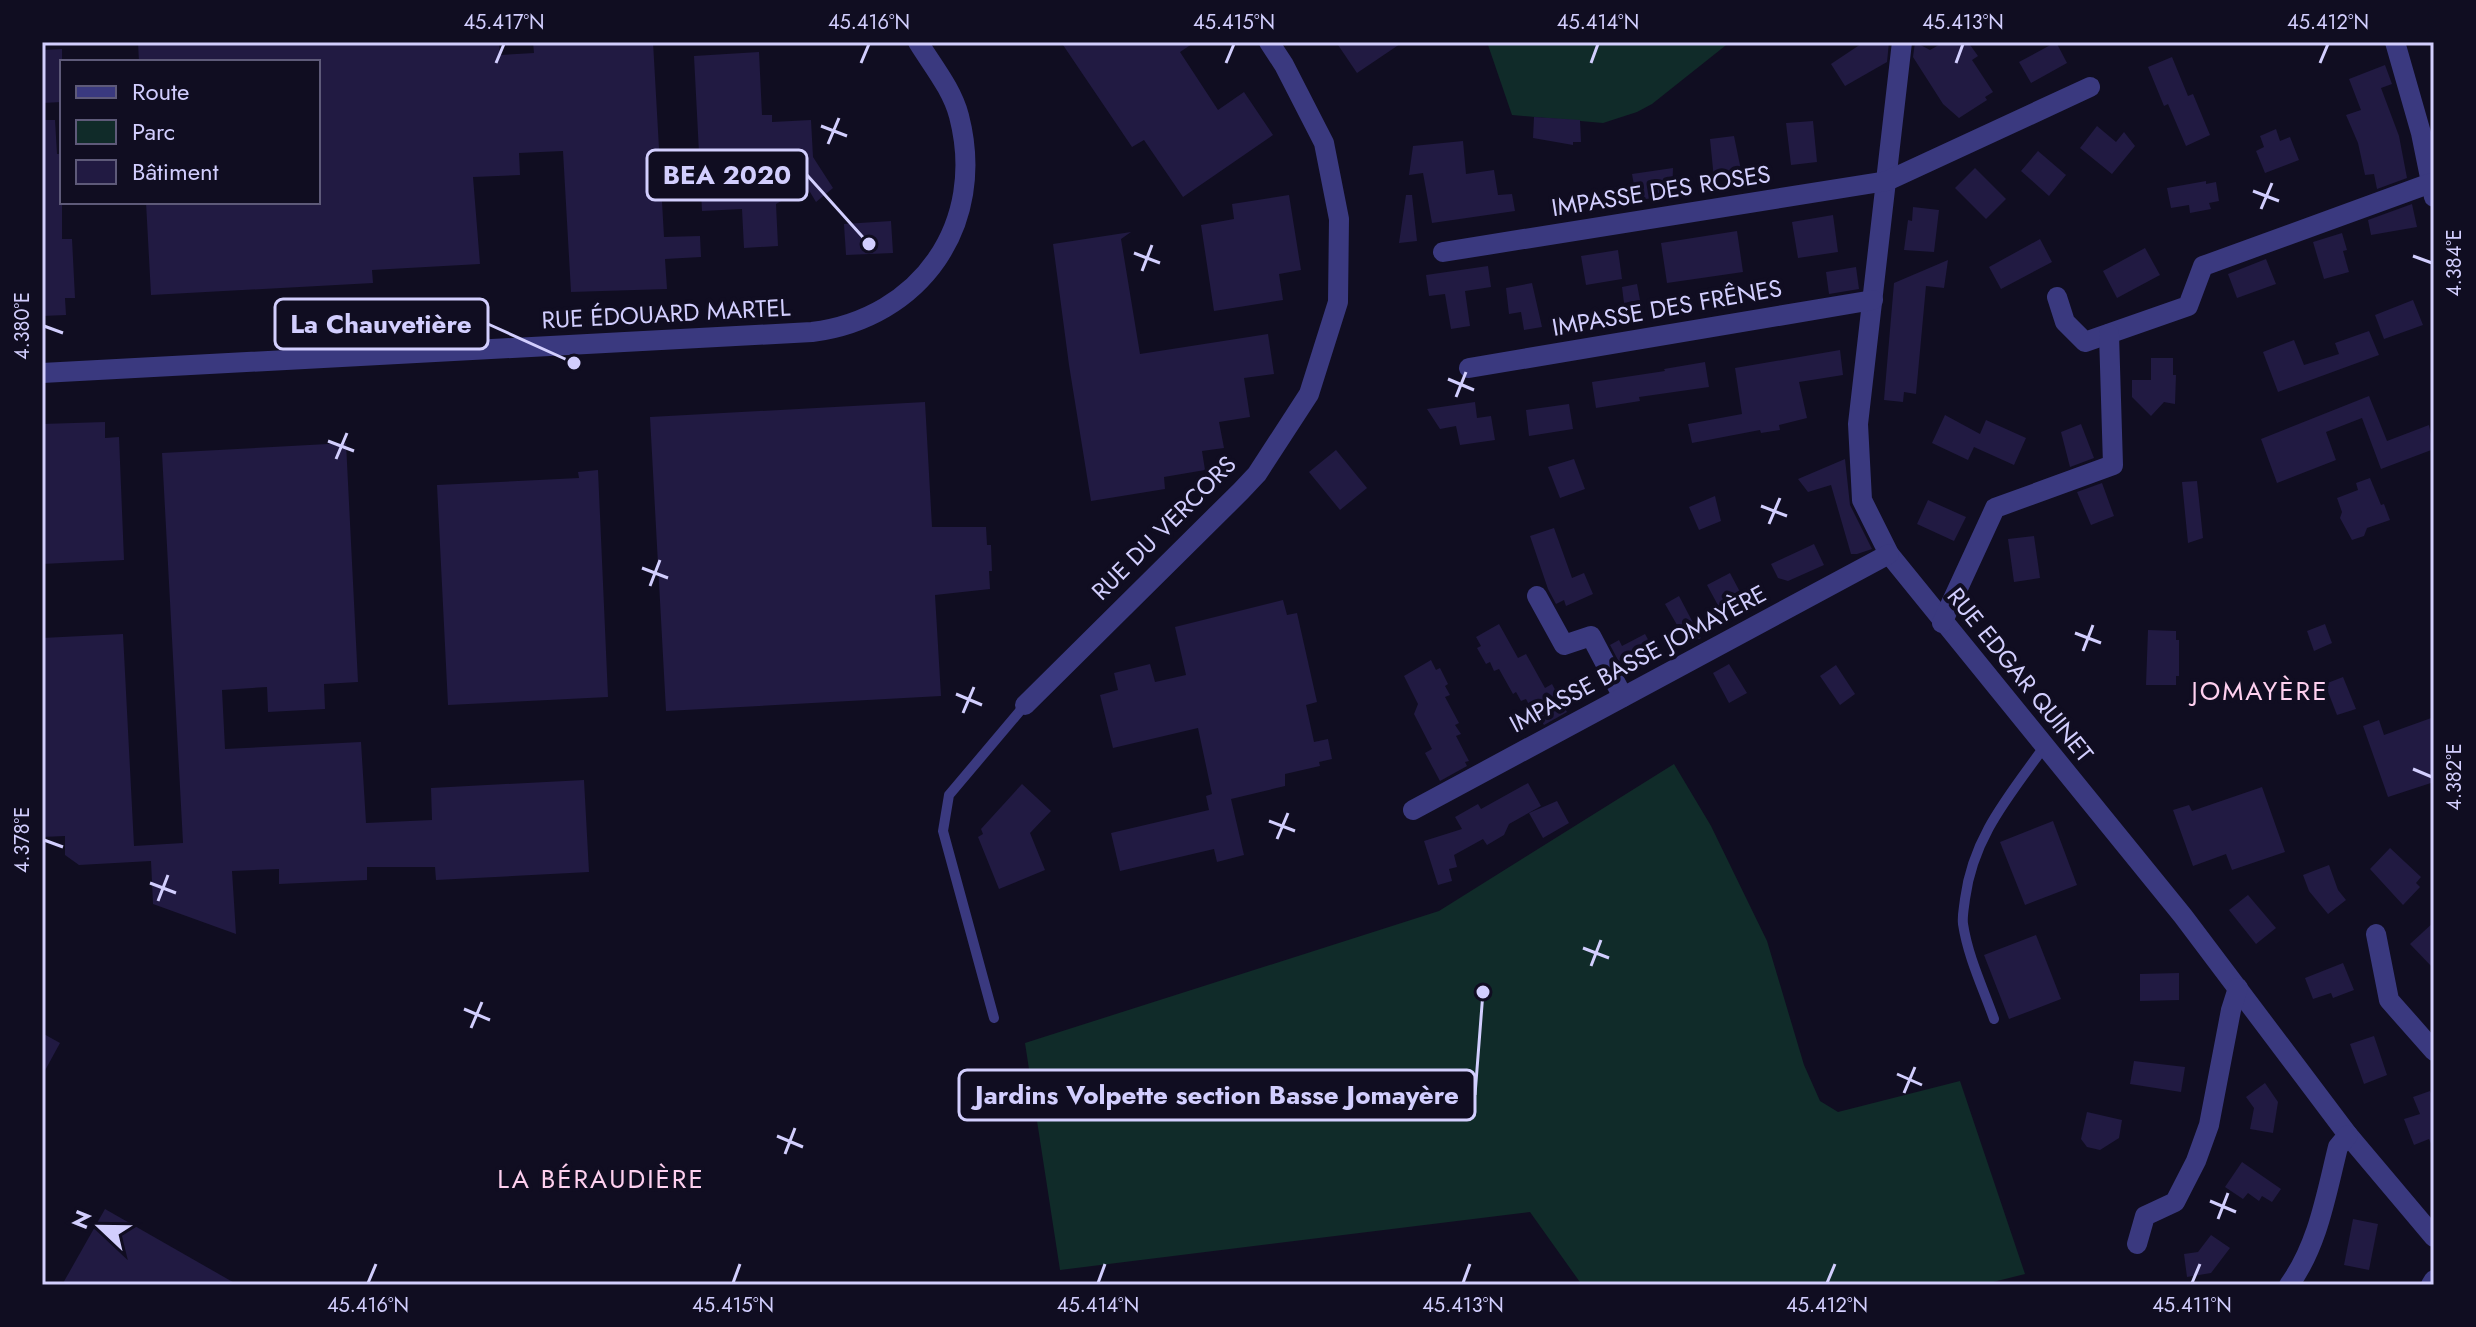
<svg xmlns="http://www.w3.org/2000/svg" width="2476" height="1327" viewBox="0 0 2476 1327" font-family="Jost,sans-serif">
	<rect width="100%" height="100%" fill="#100d21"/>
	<!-- green -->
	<g fill="#102b29">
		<path d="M1487 42H1730L1652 104 1637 112 1603 123 1512 115Z"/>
		<path d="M1674 764 1711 826 1767 941 1804 1065 1820 1101 1838 1112 1960 1081 2025 1274 1981 1285H1582L1530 1212 1060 1270 1025 1043 1439 911Z"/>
	</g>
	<!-- building -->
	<g fill="#211a42">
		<path d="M138 42H499L500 55 534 53 533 42H653L664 237 700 236 701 257 665 259 667 289 571 292 563 151 519 153 520 175 473 177 480 264 372 270 373 283 151 295 146 202H318V62H139Z"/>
		<path d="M1061 42H1195L1180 52 1218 110 1244 92 1273 135 1183 197 1144 140 1132 147Z"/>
		<path d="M1336 42H1403L1357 73Z"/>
		<path d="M1864 42H1889L1887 62 1845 86 1831 64Z"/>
		<path d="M1915 42 1930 50 1944 42H1968L1978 56 1972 60 1993 92 1985 97 1987 100 1959 118 1943 104 1913 57Z"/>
		<path d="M2056 42 2067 63 2031 83 2019 62Z"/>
		<path d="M62 49V102L42 103V50Z"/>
		<path d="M759 52 762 115H772V122L811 120 813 157 833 188 816 202 807 187 776 204 778 246 744 248 742 209 702 211 694 56Z"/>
		<path d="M2172 57 2188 96 2193 94 2210 135 2186 146 2168 104 2164 106 2148 67Z"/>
		<path d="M2385 65 2392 84 2381 88 2399 136 2407 178 2377 189 2374 174 2365 175 2358 143 2346 115 2361 110 2349 79Z"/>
		<path d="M1534 117 1580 120 1581 142H1573V145L1533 138Z"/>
		<path d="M42 120H55L57 154H62V239H72L75 298H65L66 315 42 316Z"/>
		<path d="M1813 121 1817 162 1791 165 1786 123Z"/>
		<path d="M2097 126 2116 142 2124 132 2135 146 2112 174 2080 148Z"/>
		<path d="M2276 129 2280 141 2290 137 2299 160 2265 173 2256 151 2264 147 2260 136Z"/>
		<path d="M1734 136 1742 175 1714 179 1710 139Z"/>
		<path d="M1463 141 1466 174 1494 170 1498 195 1512 194 1515 211 1432 223 1423 173 1409 175 1413 146Z"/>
		<path d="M2038 151 2066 175 2049 196 2021 171Z"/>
		<path d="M1673 168 1672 195 1613 204 1612 188 1634 185 1632 174Z"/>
		<path d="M1975 168 2006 199 1986 219 1955 188Z"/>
		<path d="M2206 181V184L2216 182 2219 201 2209 203 2211 209 2190 213 2189 205 2171 208 2167 188Z"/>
		<path d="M1289 195 1301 270 1279 274 1283 300 1214 311 1201 225 1234 219 1232 204Z"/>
		<path d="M1406 195H1412L1417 241 1399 243Z"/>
		<path d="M2412 204 2417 227 2371 235 2368 220Z"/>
		<path d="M1913 207 1939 210 1934 252 1904 250 1908 220 1912 221Z"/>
		<path d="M1833 215 1838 252 1798 258 1792 222Z"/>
		<path d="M891 221 893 253 846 255 844 224Z"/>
		<path d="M1737 231 1743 272 1667 283 1661 243Z"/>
		<path d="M1131 232 1121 239 1140 354 1268 334 1274 374 1244 378 1250 417 1219 422 1224 448 1202 451 1205 470 1164 477 1165 489 1091 501 1069 365 1053 244Z"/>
		<path d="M2342 233 2347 250 2343 251 2349 272 2324 279 2313 242Z"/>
		<path d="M2040 239 2052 262 2001 289 1989 267Z"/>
		<path d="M2145 248 2160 275 2117 298 2103 271Z"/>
		<path d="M1618 250 1622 279 1586 285 1581 256Z"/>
		<path d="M2266 259 2276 284 2237 298 2228 274Z"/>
		<path d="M1948 260 1944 288 1926 286 1916 394 1904 392 1903 402 1884 400 1894 283Z"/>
		<path d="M1488 266 1491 287 1465 291 1470 326 1451 329 1445 294 1429 296 1426 275Z"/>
		<path d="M1856 267 1859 289 1829 294 1826 272Z"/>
		<path d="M1532 283 1542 327 1524 330 1521 312 1509 314 1506 288Z"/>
		<path d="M1637 284 1640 300 1624 303 1622 287Z"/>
		<path d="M2413 300 2423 325 2384 339 2375 315Z"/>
		<path d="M2369 331 2379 355 2278 392 2263 352 2294 340 2304 365 2339 354 2335 343Z"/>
		<path d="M1840 350 1843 375 1799 382 1807 418 1779 425 1780 430 1761 433 1760 430 1692 443 1688 424 1742 414 1735 368Z"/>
		<path d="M2151 358H2173V375H2176L2175 404 2164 402 2151 416 2132 397V380H2151Z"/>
		<path d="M1705 362 1709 387 1639 397 1640 401 1596 408 1592 382 1665 371 1664 369Z"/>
		<path d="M2369 396 2387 441 2429 425 2434 449 2381 469 2362 418 2326 432 2336 460 2277 483 2261 439Z"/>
		<path d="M925 402 932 527H986L987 545H991L992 571H989L990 589 935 595 941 696 666 711 650 417Z"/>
		<path d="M1475 402 1477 418 1491 416 1495 440 1460 445 1456 426 1440 429 1427 409Z"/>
		<path d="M1569 404 1573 429 1529 436 1526 410Z"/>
		<path d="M1945 415 1980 434 1986 420 2026 438 2014 465 1974 447 1968 460 1932 443Z"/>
		<path d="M105 422V438L119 437 124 560 42 564V424Z"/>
		<path d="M2081 424 2094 458 2070 467 2061 432Z"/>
		<path d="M346 443 358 682 324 684 325 709 268 712 267 687 222 690 225 749 361 742 366 823 432 820 431 788 584 780 589 872 436 880 435 867H367V880L279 884V869L232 871 236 934 153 904 151 861 79 865 65 855V836L42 837V638L123 634 134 846 183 843 162 453Z"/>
		<path d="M1336 450 1367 488 1340 510 1309 472Z"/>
		<path d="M1574 459 1585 489 1560 498 1548 467Z"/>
		<path d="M1845 459 1850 505 1872 549 1857 554H1851L1831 485 1808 492 1798 479Z"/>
		<path d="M598 470 608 697 448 705 437 485 579 478 578 472Z"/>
		<path d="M2370 478 2381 505 2384 504 2390 520 2367 528 2364 536 2352 540 2340 518 2342 512 2337 498 2358 490 2356 483Z"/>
		<path d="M2197 481 2203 538 2188 543 2182 482Z"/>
		<path d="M2102 483 2114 516 2091 525 2077 492Z"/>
		<path d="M1715 496 1721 521 1699 530 1689 507Z"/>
		<path d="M1928 500 1966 517 1954 541 1917 524Z"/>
		<path d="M1554 528 1572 578 1584 573 1593 594 1566 606 1564 600 1556 604 1548 589 1530 536Z"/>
		<path d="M2034 536 2040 578 2014 582 2008 539Z"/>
		<path d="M1814 544 1824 565 1788 581 1778 578 1771 564Z"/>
		<path d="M1730 573 1749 609 1726 620 1707 585Z"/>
		<path d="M1679 596 1701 638 1688 644 1665 604Z"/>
		<path d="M1283 600 1287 615 1297 613 1317 702 1306 705 1314 742 1328 739 1332 759 1319 762 1320 766 1285 774V786L1231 799 1244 855 1217 862 1214 849 1120 871 1111 833 1209 810 1206 796 1212 794 1198 728 1113 748 1100 695 1118 690 1114 673 1150 664 1155 682 1186 675 1175 627Z"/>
		<path d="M1499 624 1518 658 1526 654 1545 688 1552 684 1567 712 1544 725 1542 722 1539 724 1526 699 1521 701 1516 692 1513 694 1499 669 1494 671 1490 662 1486 664 1477 648 1481 646 1476 637Z"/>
		<path d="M2325 624 2332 643 2314 651 2307 631Z"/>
		<path d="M2148 630 2176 631V640H2179V676H2176V685H2146Z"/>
		<path d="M1645 634 1657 656 1625 673 1610 645 1619 640 1622 646Z"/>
		<path d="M1431 660 1436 670 1440 668 1448 684 1445 686 1450 695 1445 697 1459 723 1455 725 1461 734 1456 736 1469 761 1465 762 1467 766 1440 781 1425 753 1432 749 1414 714 1418 704 1404 676Z"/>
		<path d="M1729 664 1747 693 1729 703 1713 673Z"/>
		<path d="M1836 665 1855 694 1840 705 1820 676Z"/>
		<path d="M2343 677 2356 709 2337 715 2325 684Z"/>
		<path d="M2434 717V782L2388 797 2363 726 2379 720 2384 735Z"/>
		<path d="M1528 783 1541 806 1509 824 1504 835 1487 845 1483 839 1454 855 1457 867 1449 869 1452 881 1438 885 1424 841 1462 829 1455 817 1478 804 1481 809Z"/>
		<path d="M1022 784 1051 811 1030 833 1045 870 999 889 978 837 983 834 981 829Z"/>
		<path d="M2262 787 2285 852 2232 870 2226 854 2193 866 2173 810 2189 805 2192 811Z"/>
		<path d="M1557 801 1569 823 1543 838 1529 813Z"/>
		<path d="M2053 821 2077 885 2025 905 2000 842Z"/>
		<path d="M2390 848 2421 877 2416 883 2420 887 2403 905 2370 869Z"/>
		<path d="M2329 865 2338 890 2346 900 2328 914 2309 891 2303 875Z"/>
		<path d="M2248 895 2276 928 2256 944 2229 910Z"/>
		<path d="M2434 922V969L2410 944Z"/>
		<path d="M2036 935 2061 999 2009 1019 1984 955Z"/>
		<path d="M2343 963 2354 990 2333 998 2331 993 2313 999 2305 978Z"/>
		<path d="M2179 973V1000L2140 1001V974Z"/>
		<path d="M42 1033 60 1043 42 1076Z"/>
		<path d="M2374 1036 2387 1075 2364 1084 2350 1044Z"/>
		<path d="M2134 1061 2185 1067 2181 1092 2130 1084Z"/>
		<path d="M2265 1083 2278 1102 2273 1133 2250 1129 2254 1108 2246 1097Z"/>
		<path d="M2430 1091 2434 1101 2433 1148 2429 1139 2414 1145 2404 1119 2420 1114 2413 1097Z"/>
		<path d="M2087 1112 2122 1120 2119 1138 2100 1150 2087 1147 2081 1139Z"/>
		<path d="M2242 1162 2281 1189 2272 1202 2262 1196 2259 1201 2248 1193 2243 1199 2225 1187Z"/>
		<path d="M105 1209 238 1285H62Z"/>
		<path d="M2353 1219 2378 1224 2369 1270 2344 1265Z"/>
		<path d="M2211 1235 2230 1248 2211 1273 2187 1277 2184 1254 2198 1252Z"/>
	</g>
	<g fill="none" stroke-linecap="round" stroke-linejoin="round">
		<!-- lane -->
		<g stroke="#3a397f" stroke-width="10">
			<path d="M994 1018 943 831 949 795 1025 705"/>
			<path d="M1994 1019C1983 988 1968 957 1963 924 1962 916 1964 908 1965 899 1973 837 2009 796 2044 747"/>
		</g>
		<!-- street -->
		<g stroke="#3a397f" stroke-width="20">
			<path d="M1902 42 1858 424 1862 500 1889 554 2183 916 2348 1135 2434 1237"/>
			<path d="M2395 42 2421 133 2434 197"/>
			<path d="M1443 252 1887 181 2090 87"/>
			<path d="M2057 297 2065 322 2085 342 2188 306 2203 266 2431 183"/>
			<path d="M1469 368 1873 300"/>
			<path d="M42 373 812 332C921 318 987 224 959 116 952 89 932 65 918 42"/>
			<path d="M1537 596 1564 645 1591 636 1623 697"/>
			<path d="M1942 623 1995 508 2113 465 2109 334"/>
			<path d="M1025 705 1241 491 1257 474 1309 394 1338 302 1339 219 1324 143 1284 65 1269 42"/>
			<path d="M1413 810 1889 554"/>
			<path d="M2376 934 2389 1000 2434 1051"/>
			<path d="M2137 1244 2145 1216 2175 1202 2196 1161 2209 1125 2231 1010 2238 988"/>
			<path d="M2289 1285C2318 1245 2326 1195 2338 1147L2348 1135"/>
			<path d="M2431 1285 2434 1280"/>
		</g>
	</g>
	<!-- ticks -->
	<path fill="none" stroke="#d2cefe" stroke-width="3" d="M496 63 504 44M861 63 869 44M1226 63 1234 44M1591 63 1598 44M1956 63 1963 44M2320 63 2328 44M821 126 847 136M828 144 839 118M2253 191 2279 201M2261 209 2272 183M1134 253 1160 263M2413 256 2432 263M1142 271 1152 245M44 326 63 333M1448 379 1474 390M1456 397 1466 372M328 441 354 451M336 459 347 433M1761 506 1787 516M1769 524 1780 498M642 568 668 578M650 586 660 560M2075 633 2101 643M2083 651 2093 625M956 694 982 705M963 713 974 687M2413 769 2432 777M1269 821 1295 831M1277 839 1288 813M44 840 63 847M150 883 176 893M158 901 168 875M1583 948 1609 958M1591 966 1601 940M464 1009 490 1020M471 1028 482 1002M1897 1074 1922 1085M1904 1093 1915 1067M777 1136 803 1147M785 1154 795 1128M2210 1201 2236 1212M2218 1219 2228 1193M368 1283 376 1264M733 1283 740 1264M1098 1283 1105 1264M1463 1283 1470 1264M1827 1283 1835 1264M2192 1283 2200 1264"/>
	<g text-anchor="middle" stroke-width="8" stroke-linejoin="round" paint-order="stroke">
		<!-- street labels -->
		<g font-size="24" fill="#d2cefe" stroke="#100d21">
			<text transform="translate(1661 191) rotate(-9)" y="8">IMPASSE DES ROSES</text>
			<text transform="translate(1667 308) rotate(-10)" y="8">IMPASSE DES FRÊNES</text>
			<text transform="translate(666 314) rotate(-3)" y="8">RUE ÉDOUARD MARTEL</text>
			<text transform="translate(1164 528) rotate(-45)" y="8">RUE DU VERCORS</text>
			<text transform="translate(1638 659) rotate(-28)" y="8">IMPASSE BASSE JOMAYÈRE</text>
			<text transform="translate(2020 675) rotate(51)" y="8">RUE EDGAR QUINET</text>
		</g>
		<!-- neighbourhood labels -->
		<g font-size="26" letter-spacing="2" fill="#fed0ef" stroke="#100d21">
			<text x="2260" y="700">JOMAYÈRE</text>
			<text x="601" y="1188">LA BÉRAUDIÈRE</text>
		</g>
	</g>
	<!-- callouts -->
	<path fill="none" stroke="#d2cefe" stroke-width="3" d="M869 244L807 175M574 363L488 324M1483 992L1475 1095"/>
	<g fill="#d2cefe" stroke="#100d21" stroke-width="3">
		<circle cx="869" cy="244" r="8"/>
		<circle cx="574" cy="363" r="8"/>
		<circle cx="1483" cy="992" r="8"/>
	</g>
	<g fill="#100d21" stroke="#d2cefe" stroke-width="3">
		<rect x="647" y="150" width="160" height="50" rx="8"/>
		<rect x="275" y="299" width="213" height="50" rx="8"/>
		<rect x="959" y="1070" width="516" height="50" rx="8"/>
	</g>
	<g font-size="26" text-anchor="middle" font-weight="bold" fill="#d2cefe">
		<text x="727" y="184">BEA 2020</text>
		<text x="381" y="333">La Chauvetière</text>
		<text x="1217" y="1104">Jardins Volpette section Basse Jomayère</text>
	</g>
	<!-- border -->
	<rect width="2476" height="1327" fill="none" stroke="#100d21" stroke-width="88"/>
	<!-- legend -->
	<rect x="60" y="60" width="260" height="144" fill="#100d21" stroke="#5e5a79" stroke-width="2"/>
	<rect x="76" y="86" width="40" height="12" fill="#3a397f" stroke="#5e5a79" stroke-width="2"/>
	<text x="132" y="100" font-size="24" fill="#d2cefe">Route</text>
	<rect x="76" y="120" width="40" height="24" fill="#102b29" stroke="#5e5a79" stroke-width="2"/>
	<text x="132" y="140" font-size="24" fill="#d2cefe">Parc</text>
	<rect x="76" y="160" width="40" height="24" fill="#211a42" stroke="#5e5a79" stroke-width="2"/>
	<text x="132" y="180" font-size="24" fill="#d2cefe">Bâtiment</text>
	<!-- north arrow -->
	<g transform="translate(100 1227) rotate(292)" stroke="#100d21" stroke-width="6" paint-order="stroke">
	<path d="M0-6L14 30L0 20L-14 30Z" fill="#d2cefe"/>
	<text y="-12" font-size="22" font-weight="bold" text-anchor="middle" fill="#d2cefe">N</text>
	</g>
	<rect x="44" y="44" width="2388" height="1239" fill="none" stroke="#d2cefe" stroke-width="3"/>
	<g font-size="20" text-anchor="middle" fill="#d2cefe">
		<text x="504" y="29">45.417°N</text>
		<text x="869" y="29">45.416°N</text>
		<text x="1234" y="29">45.415°N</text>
		<text x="1598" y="29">45.414°N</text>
		<text x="1963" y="29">45.413°N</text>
		<text x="2328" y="29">45.412°N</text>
		<text transform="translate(2454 263) rotate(-90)" y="7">4.384°E</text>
		<text transform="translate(22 326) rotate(-90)" y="7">4.380°E</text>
		<text transform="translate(2454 777) rotate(-90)" y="7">4.382°E</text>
		<text transform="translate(22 840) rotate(-90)" y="7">4.378°E</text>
		<text x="368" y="1312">45.416°N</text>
		<text x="733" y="1312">45.415°N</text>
		<text x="1098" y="1312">45.414°N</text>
		<text x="1463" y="1312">45.413°N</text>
		<text x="1827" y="1312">45.412°N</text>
		<text x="2192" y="1312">45.411°N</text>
	</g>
</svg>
